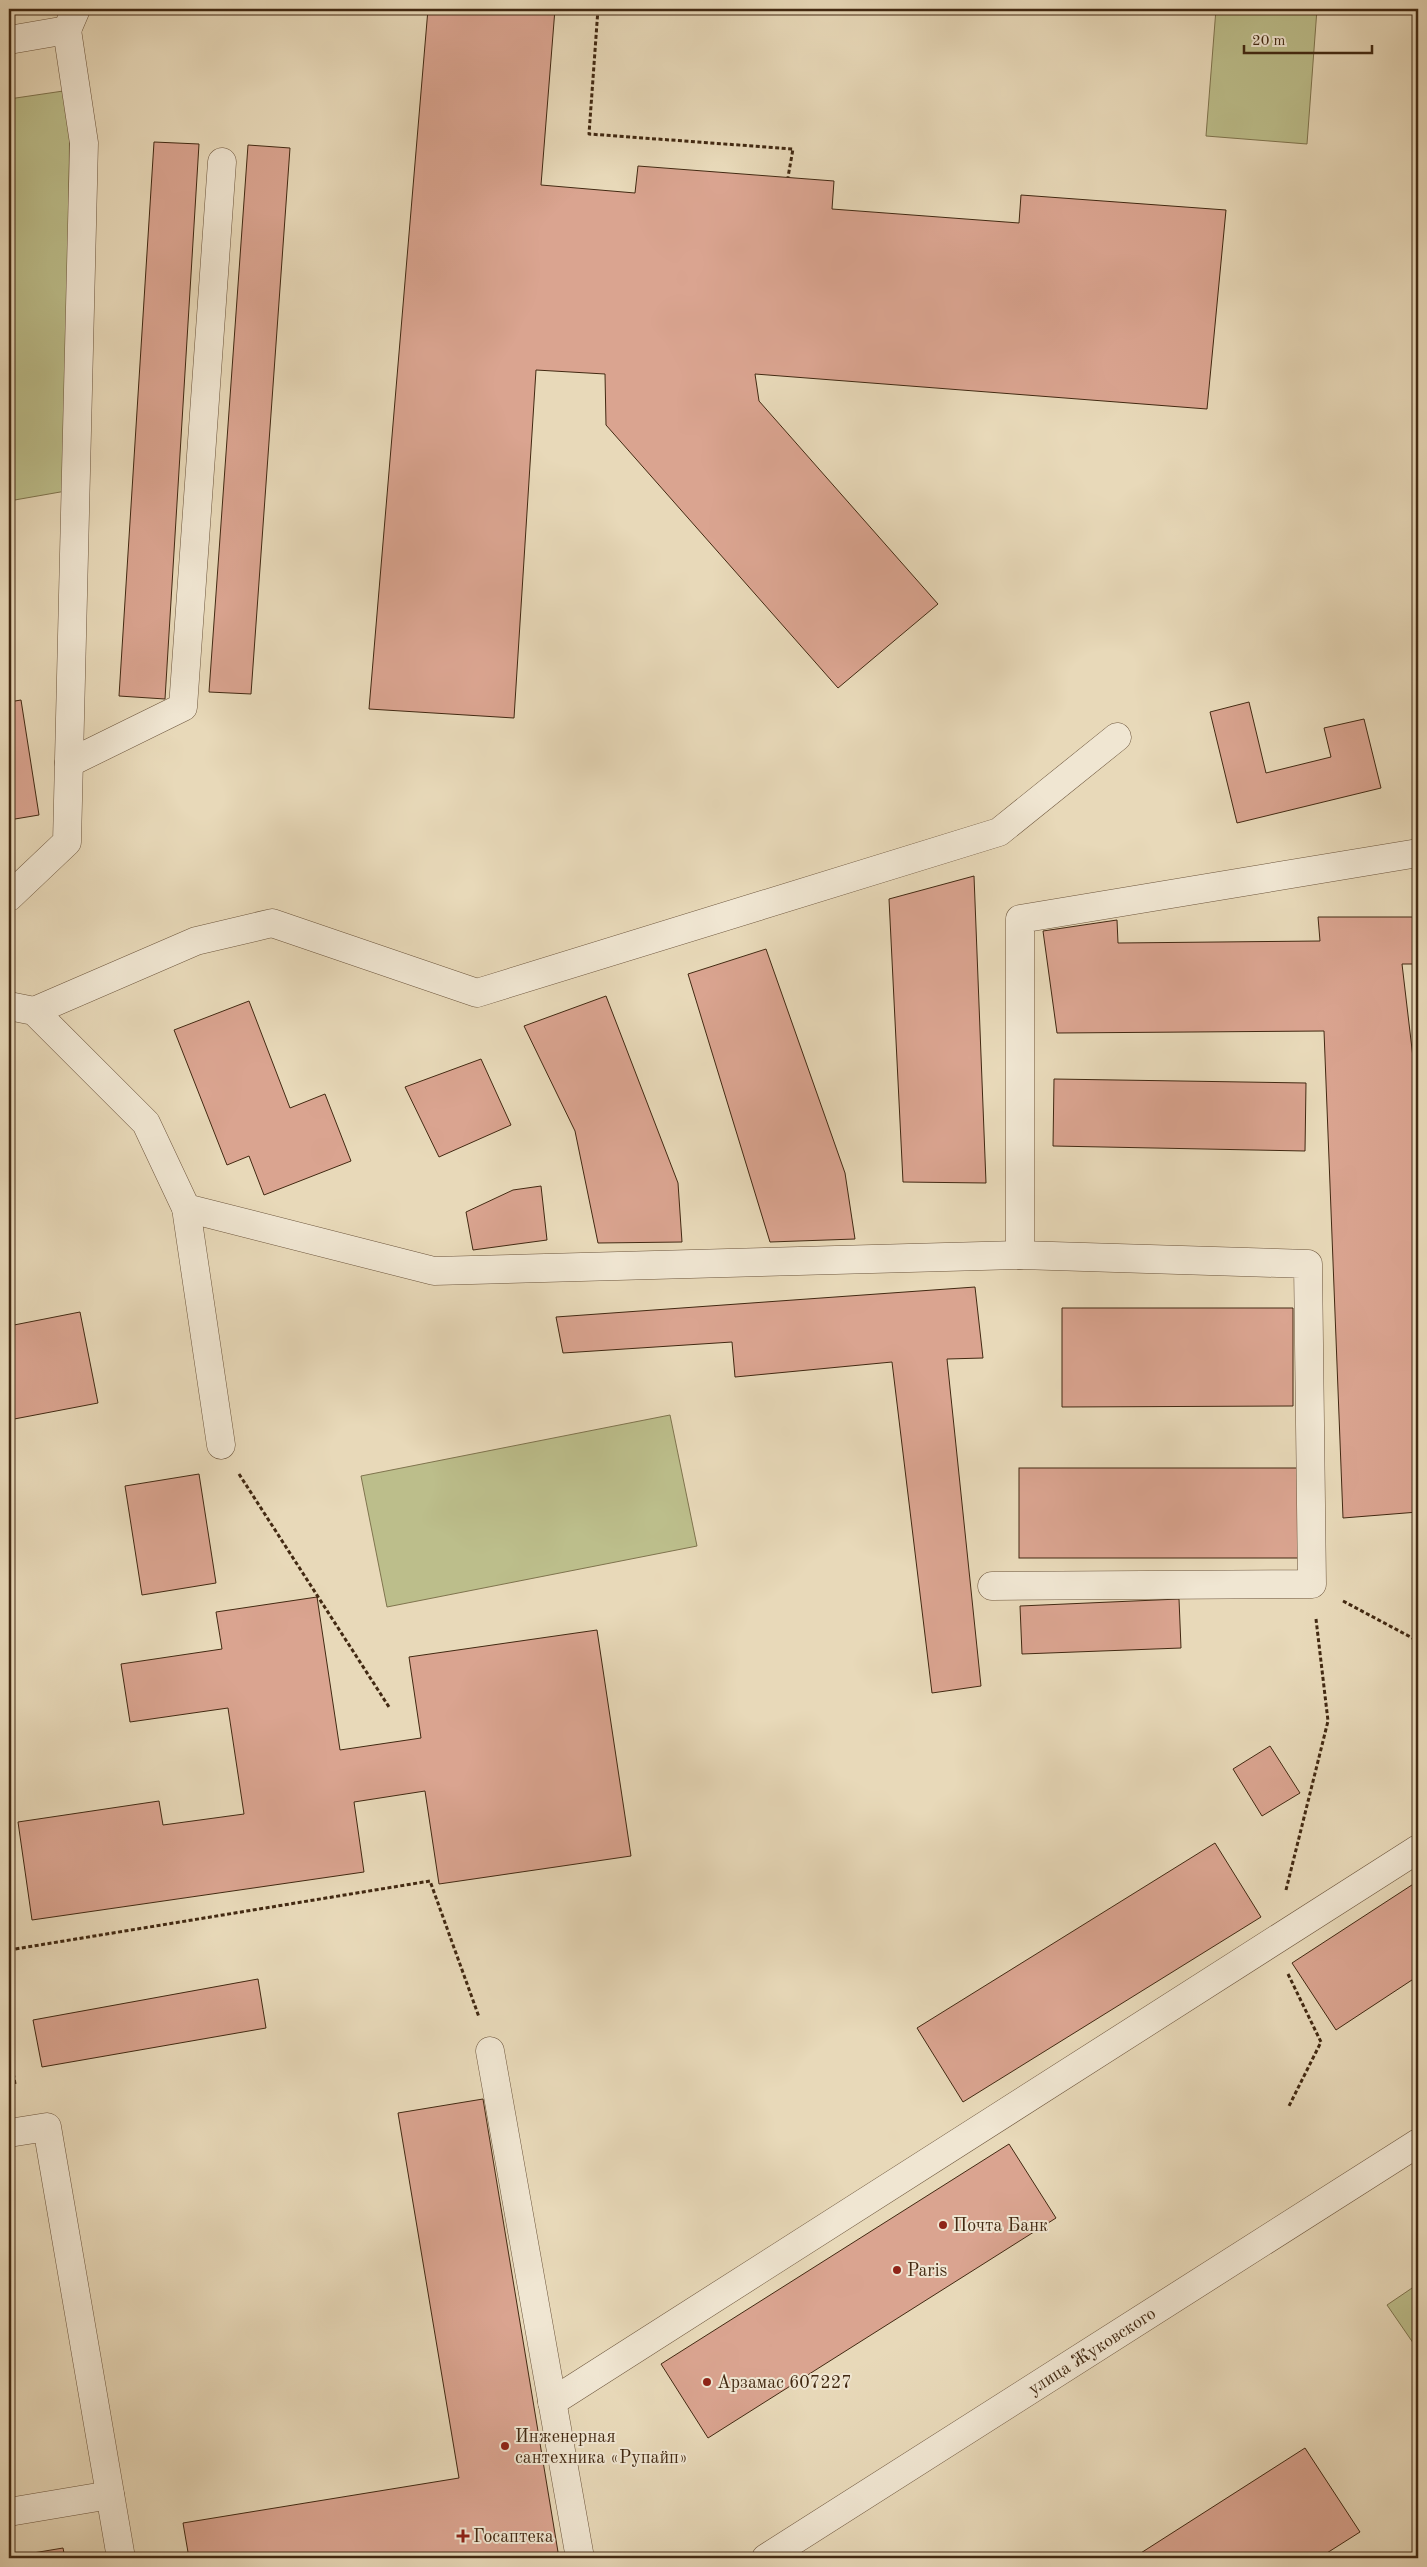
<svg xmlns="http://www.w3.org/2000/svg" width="1427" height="2567" viewBox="0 0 1427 2567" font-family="'Old Standard TT',serif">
	<rect width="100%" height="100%" fill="#e8d9b9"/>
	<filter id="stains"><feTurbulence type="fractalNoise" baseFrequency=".004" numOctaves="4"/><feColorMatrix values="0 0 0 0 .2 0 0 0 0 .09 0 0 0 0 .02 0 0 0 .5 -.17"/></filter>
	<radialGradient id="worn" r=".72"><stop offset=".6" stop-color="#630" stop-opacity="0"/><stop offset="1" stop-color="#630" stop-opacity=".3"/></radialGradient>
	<!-- green -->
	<g fill="#bcbe8b" stroke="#7f744e">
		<path d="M1216 9H1317L1307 144 1206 136Z"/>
		<path d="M70 90 66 491 9 501V99Z"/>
		<path d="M670 1415 697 1546 387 1607 361 1476Z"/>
		<path d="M1418 2284V2350L1387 2305Z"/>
	</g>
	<!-- building -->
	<g fill="#daa490" stroke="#422912">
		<path d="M428 9H555L541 185 635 193 638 166 834 181 832 209 1019 223 1021 195 1226 210 1207 409 755 374 759 401 938 604 838 688 606 425 605 374 536 370 514 718 369 709Z"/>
		<path d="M154 142 199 144 165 699 119 696Z"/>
		<path d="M248 145 290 148 251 694 209 692Z"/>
		<path d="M1418 662V677L1415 663Z"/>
		<path d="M21 700 39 815 9 820V702Z"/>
		<path d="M1249 702 1266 773 1331 757 1324 728 1364 719 1381 788 1237 823 1210 712Z"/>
		<path d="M974 876 986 1183 903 1182 889 899Z"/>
		<path d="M1318 917H1418V964H1402L1418 1100V1360L1414 1361 1418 1512 1343 1518 1324 1031 1057 1033 1043 931 1117 920 1118 943 1320 941Z"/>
		<path d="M766 949 845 1173 855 1239 770 1242 688 974Z"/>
		<path d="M606 996 678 1183 682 1242 598 1243 575 1131 524 1026Z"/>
		<path d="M249 1001 290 1108 325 1094 351 1161 264 1195 249 1156 227 1165 174 1030Z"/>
		<path d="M481 1059 511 1125 439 1157 405 1087Z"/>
		<path d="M1054 1079 1306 1083 1305 1151 1053 1146Z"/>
		<path d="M541 1186 547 1240 473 1250 466 1212 513 1190Z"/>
		<path d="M975 1287 983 1358 947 1359 981 1686 932 1693 892 1362 735 1377 732 1342 563 1353 556 1317Z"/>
		<path d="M1062 1308H1293V1406L1062 1407Z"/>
		<path d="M80 1312 98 1403 9 1420V1326Z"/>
		<rect x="1019" y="1468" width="280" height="90"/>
		<path d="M199 1474 216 1583 142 1595 125 1486Z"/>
		<path d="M317 1597 340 1750 421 1738 409 1657 597 1630 631 1856 439 1884 425 1791 354 1802 364 1872 32 1920 18 1822 159 1801 163 1825 244 1814 228 1708 130 1722 121 1664 222 1649 216 1612Z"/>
		<path d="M1179 1599 1181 1648 1022 1654 1020 1606Z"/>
		<path d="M1270 1746 1300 1793 1262 1816 1233 1769Z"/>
		<path d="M1215 1843 1261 1917 963 2102 917 2028Z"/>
		<path d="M1418 1881V1976L1336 2030 1292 1963Z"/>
		<path d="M258 1979 266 2028 42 2067 33 2020Z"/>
		<path d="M483 2099 559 2558H189L183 2523 459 2478 398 2113Z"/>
		<path d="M1009 2144 1056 2218 708 2438 661 2364Z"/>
		<path d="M1305 2448 1360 2532 1319 2558H1133Z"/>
		<path d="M63 2548 65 2558H9V2557Z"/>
	</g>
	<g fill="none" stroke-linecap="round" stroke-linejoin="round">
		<defs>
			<g id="minor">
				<path d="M9 40 67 30 76 9"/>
				<path d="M69 763 183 707 222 162"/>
				<path d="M9 897 67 842 84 143 67 30"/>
				<path d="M9 1006 34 1011 146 1123 186 1208 221 1445"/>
				<path d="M34 1011 196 941 272 923 477 993 999 832 1117 737"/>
				<path d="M186 1208 434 1271 1020 1255 1308 1264 1312 1584 992 1586"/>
				<path d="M1020 1255V919L1418 853"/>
				<path d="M490 2051 580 2558"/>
				<path d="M9 2133 47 2127 121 2558"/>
				<path d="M552 2402 1418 1849"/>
				<path d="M9 2512 110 2495"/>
				<path id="s1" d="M766 2558 1418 2143"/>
			</g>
		</defs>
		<!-- minor casing -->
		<use href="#minor" stroke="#6c553c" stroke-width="29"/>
		<!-- path -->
		<g stroke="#422912" stroke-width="3" stroke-dasharray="4 2.5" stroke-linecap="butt">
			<path d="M598 9 589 134 793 149 788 177"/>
			<path d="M239 1474 389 1707"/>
			<path d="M1343 1601 1418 1641"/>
			<path d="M1286 1890 1328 1721 1316 1619"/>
			<path d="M9 1950 430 1881 479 2017"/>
			<path d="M1288 1974 1321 2042 1288 2108"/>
			<path d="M9 2048 15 2084"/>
		</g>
		<!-- minor -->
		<use href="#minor" stroke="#f0e6d2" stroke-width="28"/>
	</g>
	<!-- markers -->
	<g fill="#8f2418" stroke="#f0e6d2" stroke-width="2">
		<circle cx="943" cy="2225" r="5"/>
		<circle cx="897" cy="2270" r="5"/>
		<circle cx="707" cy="2382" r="5"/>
		<circle cx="505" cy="2446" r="5"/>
		<path d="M460.5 2528.5h5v5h5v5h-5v5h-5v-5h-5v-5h5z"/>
	</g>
	<g text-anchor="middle" stroke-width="4" stroke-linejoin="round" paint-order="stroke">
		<!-- poi labels -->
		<g font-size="18" fill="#422912" stroke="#f0e6d2" text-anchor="start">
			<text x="953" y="2231">Почта Банк</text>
			<text x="907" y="2276">Paris</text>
			<text x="717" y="2388">Арзамас 607227</text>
			<text x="515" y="2442">Инженерная<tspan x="515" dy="21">сантехника «Рупайп»</tspan></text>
			<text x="473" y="2542">Госаптека</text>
		</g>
		<!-- street labels -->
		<g font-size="18" fill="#422912" stroke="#f0e6d2">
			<text dy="6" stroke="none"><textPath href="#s1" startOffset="386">улица Жуковского</textPath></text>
		</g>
	</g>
	<!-- margin -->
	<rect width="1427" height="2567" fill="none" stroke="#e8d9b9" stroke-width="30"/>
	<rect x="10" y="10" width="1407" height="2547" fill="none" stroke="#422912" stroke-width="2.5"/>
	<rect x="15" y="15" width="1397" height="2537" fill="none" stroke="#422912"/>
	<!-- scale -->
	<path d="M1244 45v8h128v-8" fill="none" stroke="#422912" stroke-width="2.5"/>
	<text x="1252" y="45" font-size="15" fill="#422912" stroke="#f0e6d2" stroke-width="4" paint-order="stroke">20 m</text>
	<rect width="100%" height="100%" filter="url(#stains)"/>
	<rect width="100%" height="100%" fill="url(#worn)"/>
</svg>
